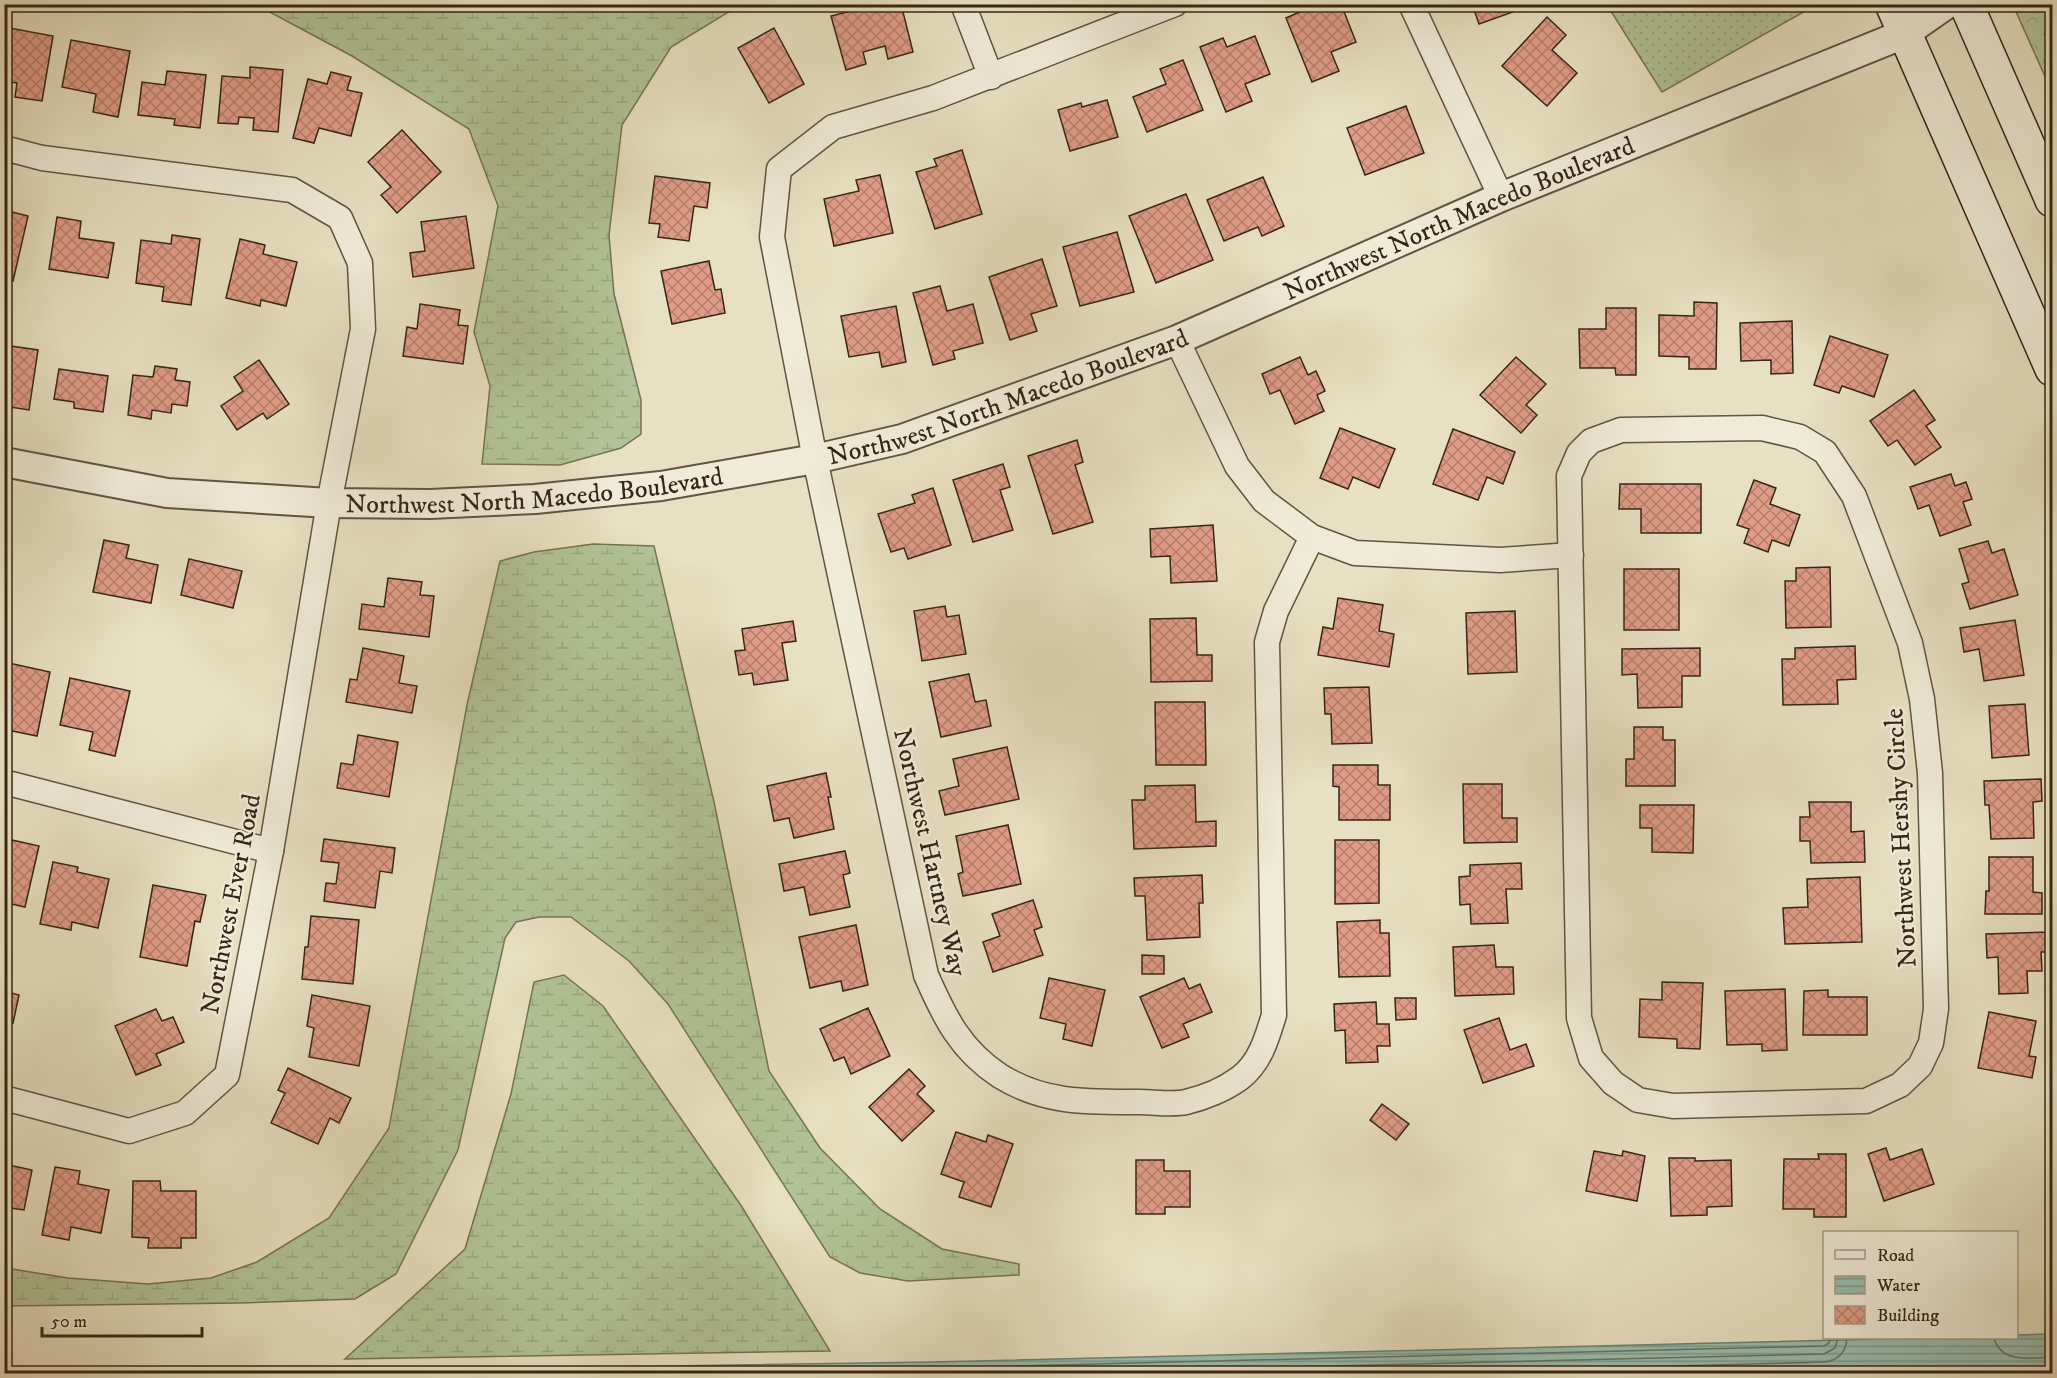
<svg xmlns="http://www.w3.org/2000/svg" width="2057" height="1378" viewBox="0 0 2057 1378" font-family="'IM FELL DW Pica',serif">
	<defs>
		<pattern id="grass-dots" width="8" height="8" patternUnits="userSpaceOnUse" patternTransform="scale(1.5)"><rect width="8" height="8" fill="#b1c397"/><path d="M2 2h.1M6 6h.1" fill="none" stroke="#99a781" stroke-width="1.8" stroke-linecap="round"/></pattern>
		<pattern id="forest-crowns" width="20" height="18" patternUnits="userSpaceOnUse" patternTransform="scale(1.5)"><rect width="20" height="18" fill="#b1c397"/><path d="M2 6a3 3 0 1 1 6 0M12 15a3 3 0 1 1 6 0" fill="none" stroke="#99a781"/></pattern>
		<pattern id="wetland-marsh" width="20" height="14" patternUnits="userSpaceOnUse" patternTransform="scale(1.5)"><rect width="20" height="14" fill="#b1c397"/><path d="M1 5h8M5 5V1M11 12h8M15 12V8" fill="none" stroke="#99a781"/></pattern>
		<pattern id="water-rules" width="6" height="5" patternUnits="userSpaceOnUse" patternTransform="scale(1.5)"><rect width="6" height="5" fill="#98beae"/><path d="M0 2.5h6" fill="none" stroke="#7d9a8d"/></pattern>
		<pattern id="building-cross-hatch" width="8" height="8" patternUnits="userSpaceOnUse" patternTransform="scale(1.5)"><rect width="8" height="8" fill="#e09c87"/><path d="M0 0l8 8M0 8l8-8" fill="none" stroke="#b67f6d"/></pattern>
	</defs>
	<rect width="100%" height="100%" fill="#e8e0c2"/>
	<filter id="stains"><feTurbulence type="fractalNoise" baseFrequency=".00333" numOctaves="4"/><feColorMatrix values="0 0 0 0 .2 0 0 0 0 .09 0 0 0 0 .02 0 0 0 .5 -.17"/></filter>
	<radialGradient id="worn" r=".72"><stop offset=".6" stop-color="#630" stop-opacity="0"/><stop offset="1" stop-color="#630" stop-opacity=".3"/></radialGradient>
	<!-- grass -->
	<path fill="url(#grass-dots)" stroke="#747456" stroke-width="1.5" d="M1607 5H1816L1662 92Z"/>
	<!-- forest -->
	<path fill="url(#forest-crowns)" stroke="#747456" stroke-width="1.5" d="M2013 5H2052V92Z"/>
	<!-- wetland -->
	<g fill="url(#wetland-marsh)" stroke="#747456" stroke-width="1.5">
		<path d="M159 5H740L671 47 622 125 609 235 614 294 641 400V434L621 448 560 465 482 464 490 386 474 332 498 206 469 129 352 56 268 11 192 12Z"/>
		<path d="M593 544 654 546 714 802 769 1071 820 1148 880 1209 942 1249 1019 1264V1275L908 1281 860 1273 830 1257 668 1004 629 961 571 917H539L516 922 505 938 458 1150 396 1274 355 1299 239 1303 5 1306V1268L68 1278 148 1284 211 1278 257 1262 329 1218 389 1128 467 705 500 561 534 552Z"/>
		<path d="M564 975 603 1006 742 1207 830 1351 345 1359 465 1249 511 1094 534 982Z"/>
	</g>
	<!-- water -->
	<path fill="url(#water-rules)" stroke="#718171" stroke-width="1.5" d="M2052 1334V1374L214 1373 930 1362 1928 1338H2016L2017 1335Z"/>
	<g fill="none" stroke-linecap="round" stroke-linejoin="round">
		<!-- shore -->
		<g stroke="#677262" stroke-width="1.5">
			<path d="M1994 1338C2001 1364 2031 1358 2052 1357"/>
			<path d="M578 1374 930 1368 1824 1346 1829 1343 1831 1338"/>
			<path d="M1000 1374 1824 1354 1835 1348 1838 1338"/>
			<path d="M1371 1374 1825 1362C1839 1360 1846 1351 1847 1338"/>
		</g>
	</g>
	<!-- building -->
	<g fill="url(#building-cross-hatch)" stroke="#362616" stroke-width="1.5">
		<path d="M866 4H901L913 52 888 59 885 46 863 52 866 64 846 70 831 16 867 7Z"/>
		<path d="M1327 4H1341L1356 42 1331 52 1339 71 1312 82 1286 18 1309 8 1311 11Z"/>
		<path d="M1472 4H1535L1479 24Z"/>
		<path d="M1547 17 1566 35 1552 50 1577 73 1547 106 1502 66Z"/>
		<path d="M4 27 53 36 42 101 15 97 17 83 4 81Z"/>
		<path d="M774 28 804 84 769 103 738 48Z"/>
		<path d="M1255 36 1270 74 1245 84 1252 101 1226 112 1200 47 1223 38 1227 47Z"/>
		<path d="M71 40 130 51 118 117 93 112 96 94 62 87Z"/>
		<path d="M1183 60 1203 110 1147 132 1133 97 1166 84 1160 69Z"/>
		<path d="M250 67 283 70 278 132 253 130 254 118 239 117 238 124 218 123 222 76 250 78Z"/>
		<path d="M167 71 206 75 200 128 174 125 175 119 138 115 142 82 165 85Z"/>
		<path d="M331 72 351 77 347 90 362 93 351 136 319 128 314 143 293 138 308 79 327 84Z"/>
		<path d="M1107 100 1118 137 1070 151 1058 110 1081 103 1082 107Z"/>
		<path d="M1406 106 1424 153 1365 175 1347 128Z"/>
		<path d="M402 130 441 172 397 213 381 195 391 187 368 162Z"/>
		<path d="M962 150 982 214 935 229 916 172 937 166 934 159Z"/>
		<path d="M880 175 893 233 834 246 824 199 859 191 856 180Z"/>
		<path d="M655 176 710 183 707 208 694 206 689 241 658 237 660 224 649 223Z"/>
		<path d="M1263 177 1284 226 1262 236 1258 227 1224 241 1207 200Z"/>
		<path d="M1186 194 1213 260 1156 283 1129 216Z"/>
		<path d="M4 210 28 216 13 281 4 279Z"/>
		<path d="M466 216 474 268 413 277 410 253 425 251 421 222Z"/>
		<path d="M57 217 81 221 79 238 114 243 108 278 49 269Z"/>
		<path d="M1117 232 1134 292 1080 306 1063 247Z"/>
		<path d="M172 235 200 239 191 305 162 301 164 287 136 283 141 240 171 244Z"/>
		<path d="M240 239 265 245 263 254 297 262 286 306 261 300 260 306 226 298Z"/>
		<path d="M1042 259 1057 306 1031 314 1037 331 1010 340 989 277Z"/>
		<path d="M709 261 715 290 721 289 725 313 672 324 661 271Z"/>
		<path d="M940 286 947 311 973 304 983 343 953 351 955 359 933 365 913 293Z"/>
		<path d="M1694 302 1717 303 1716 369H1689V357L1659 356V315L1694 316Z"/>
		<path d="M420 304 460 310 458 325 468 326 463 364 403 356 407 327 417 329Z"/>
		<path d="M896 306 906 362 882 367 879 352 849 357 841 316Z"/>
		<path d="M1606 308H1636V375H1616L1615 368H1580L1579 329H1606Z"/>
		<path d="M1792 321 1793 373 1771 374V360L1741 361 1740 323Z"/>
		<path d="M1830 336 1888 355 1874 397 1842 386 1839 393 1814 385Z"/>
		<path d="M4 345 38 350 29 410 4 406Z"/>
		<path d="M1300 357 1308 375 1316 371 1325 391 1317 395 1324 411 1295 424 1280 390 1270 394 1262 374Z"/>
		<path d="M1516 357 1546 384 1526 405 1537 415 1521 433 1480 395Z"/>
		<path d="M259 360 289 404 267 419 263 413 237 430 221 406 243 391 234 377Z"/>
		<path d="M155 366 177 369 175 380 190 382 187 406 172 404 171 413 152 410 151 419 128 415 133 375 153 377Z"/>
		<path d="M59 369 108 376 103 412 74 408V402L54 399Z"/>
		<path d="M1914 390 1935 420 1926 426 1941 447 1915 465 1897 440 1888 446 1870 421Z"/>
		<path d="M1340 428 1395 449 1379 488 1353 477 1348 489 1320 478Z"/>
		<path d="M1453 429 1515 452 1503 484 1487 477 1478 500 1433 484Z"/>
		<path d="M1077 440 1083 462 1075 465 1093 522 1053 534 1028 456Z"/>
		<path d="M1003 464 1010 487 1000 490 1013 530 973 542 953 480Z"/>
		<path d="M1951 474 1955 486 1966 482 1972 499 1963 502 1971 525 1940 536 1929 505 1918 509 1910 487Z"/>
		<path d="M1754 480 1776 488 1770 504 1800 515 1789 546 1772 540 1768 552 1744 543 1749 529 1737 525Z"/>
		<path d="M1620 484H1701V533H1641V509H1619Z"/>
		<path d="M933 488 951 545 908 559 904 548 891 552 878 514 915 503 912 495Z"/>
		<path d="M1213 525 1217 581 1171 583 1170 556 1151 557 1150 529Z"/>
		<path d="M104 540 129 545 126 558 158 565 151 603 93 592Z"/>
		<path d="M1988 541 1992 553 2004 549 2018 595 1970 609 1962 584 1969 582 1959 549Z"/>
		<path d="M189 559 242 571 233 608 181 595Z"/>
		<path d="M1830 567 1831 627 1786 628 1785 581H1796V568Z"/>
		<rect x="1624" y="569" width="55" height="61"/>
		<path d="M388 578 422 582 420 595 434 596 429 637 359 629 362 604 384 607Z"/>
		<path d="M1338 598 1383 605 1379 631 1394 634 1389 667 1318 655 1323 627 1333 629Z"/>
		<path d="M945 606 947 617 959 615 966 654 922 661 914 611Z"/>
		<path d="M1515 611 1517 672 1468 674 1466 613Z"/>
		<path d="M1196 618 1197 655H1212V681L1151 682 1150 619Z"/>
		<path d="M2015 620 2024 675 1984 681 1979 649 1964 652 1960 628Z"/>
		<path d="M793 621 796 641 782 643 788 680 754 685 752 673 739 675 735 651 745 650 742 629Z"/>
		<path d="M1855 646 1856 679 1837 680 1838 704 1783 705 1782 659H1795V648Z"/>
		<path d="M363 648 404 656 399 683 417 686 412 713 346 702 350 679 357 680Z"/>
		<path d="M1700 648V676H1682V707L1638 708 1637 674 1622 675V649Z"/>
		<path d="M4 662 50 672 37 736 7 730 11 713 4 711Z"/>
		<path d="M969 674 975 702 986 700 991 726 941 737 929 682Z"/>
		<path d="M70 678 130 691 115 756 89 750 93 732 60 725Z"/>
		<path d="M1369 687 1372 743 1332 744 1331 714H1325L1324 688Z"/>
		<path d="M1155 702H1205L1206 765H1156Z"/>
		<path d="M2025 704 2029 755 1992 758 1989 706Z"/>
		<path d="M1634 727H1663V740H1675V786H1626V759H1634Z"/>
		<path d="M358 735 398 742 389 797 337 788 341 763 353 765Z"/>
		<path d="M1007 747 1019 799 945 815 939 791 959 786 953 759Z"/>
		<path d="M1333 765H1378V785H1390V820H1339V787L1333 786Z"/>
		<path d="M826 773 831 797H828L834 829 794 838 789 818 774 821 767 786Z"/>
		<path d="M2041 779 2042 801 2033 802 2034 838 1991 839 1989 805H1985L1984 781Z"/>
		<path d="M1463 784H1502V818H1517V842L1464 843Z"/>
		<path d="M1195 785 1196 822 1216 821V846L1134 849 1132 800H1145V786Z"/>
		<path d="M1809 802H1851V832L1864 831 1865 862 1811 863 1810 841H1800V817H1810Z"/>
		<path d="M1640 805H1694L1693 853 1652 852V828H1640Z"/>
		<path d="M1008 825 1021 884 963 896 958 874 963 872 956 836Z"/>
		<path d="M324 839 395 848 392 873 380 871 375 908 324 901 326 883 336 884 339 863 321 861Z"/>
		<path d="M12 840 39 846 25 907 7 903 9 892 4 890V846L10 848Z"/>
		<path d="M1335 840H1379V903L1335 904Z"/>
		<path d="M845 851 850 873 843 875 850 907 810 915 804 887 784 891 779 864Z"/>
		<path d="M1989 857H2033V892L2042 893V914H1985L1986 891H1989Z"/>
		<path d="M53 862 78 867 77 872 109 879 98 928 72 922 71 930 40 924Z"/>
		<path d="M1521 863 1522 889H1506L1508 923 1471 924 1470 904 1460 905 1459 877 1470 876V865Z"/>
		<path d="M1202 875 1203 903H1199L1200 937 1147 940 1145 896H1135L1134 878Z"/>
		<path d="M1860 877 1862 942 1785 944 1783 908 1808 907 1807 879Z"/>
		<path d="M153 885 206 895 200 922 195 921 187 966 140 957Z"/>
		<path d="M1033 900 1042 927 1034 930 1043 955 993 972 983 942 1000 936 992 914Z"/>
		<path d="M311 916 359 920 353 984 302 979 305 947H308Z"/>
		<path d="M1380 920V933H1389L1390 976 1339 977 1337 922Z"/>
		<path d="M856 925 868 985 843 991 841 981 810 988 799 937Z"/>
		<path d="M2052 932V952H2041L2042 971H2027L2028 993 1999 994 1998 957 1987 958 1986 934Z"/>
		<path d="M1494 945 1496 967H1513L1514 994 1455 996 1453 947Z"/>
		<path d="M1142 955 1164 956V974H1142Z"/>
		<path d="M1049 978 1105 990 1092 1046 1063 1039 1066 1024 1040 1018Z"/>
		<path d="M1184 978 1189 989 1200 984 1212 1012 1183 1024 1189 1037 1162 1048 1140 997Z"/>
		<path d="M1662 982 1703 983 1700 1049 1677 1048V1039L1639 1037 1640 999 1662 1000Z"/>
		<path d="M1785 989 1787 1050 1762 1051V1044L1727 1045 1725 991Z"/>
		<path d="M1828 990V997H1867V1035H1803L1804 991Z"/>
		<path d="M4 991 19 995 13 1023 4 1021Z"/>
		<path d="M312 995 370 1006 359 1066 309 1057 314 1028 307 1026Z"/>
		<path d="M1395 998H1416V1019L1396 1020Z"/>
		<path d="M1376 1002 1377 1024H1389L1390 1046H1377L1378 1062 1346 1063 1345 1030 1335 1031 1334 1004Z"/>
		<path d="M868 1008 890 1056 851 1074 844 1057 834 1061 820 1029Z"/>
		<path d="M156 1009 162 1021 173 1017 184 1042 156 1054 161 1065 136 1075 115 1026Z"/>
		<path d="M1989 1012 2036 1021 2029 1056 2036 1057 2032 1078 1978 1068Z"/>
		<path d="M1499 1018 1510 1050 1526 1044 1534 1066 1483 1083 1464 1030Z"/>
		<path d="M288 1068 351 1098 339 1123 330 1118 318 1144 271 1123 285 1093 278 1090Z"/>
		<path d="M909 1069 925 1086 917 1094 934 1111 902 1141 869 1107Z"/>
		<path d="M1382 1104 1409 1124 1396 1140 1370 1120Z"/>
		<path d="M956 1132 986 1142 988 1135 1013 1144 991 1207 959 1197 964 1182 941 1174Z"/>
		<path d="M1886 1148 1890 1160 1922 1149 1934 1184 1884 1201 1868 1154Z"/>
		<path d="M1594 1151 1622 1156 1623 1151 1645 1156 1637 1201 1586 1191Z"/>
		<path d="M1818 1154H1846V1217H1814V1209H1783L1784 1159H1819Z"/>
		<path d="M1669 1158H1695V1161L1731 1160 1732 1206 1707 1207V1215L1671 1216Z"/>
		<path d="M1136 1160H1164V1171H1190V1207H1165V1214H1136Z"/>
		<path d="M4 1164 32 1170 24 1210 4 1207Z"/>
		<path d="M55 1167 80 1171 78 1184 109 1190 101 1233 71 1227 69 1240 42 1235Z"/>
		<path d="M133 1181H160L161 1191H196V1238H181V1248H148L149 1238 132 1237Z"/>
	</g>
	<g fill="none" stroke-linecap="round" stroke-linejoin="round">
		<defs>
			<g id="minor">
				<path d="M963 4 991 77"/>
				<path d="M1175 4 933 98 833 127 779 169 772 237 815 459 926 975C944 1016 960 1050 1000 1076 1045 1104 1089 1102 1140 1102 1155 1102 1172 1105 1186 1102 1204 1098 1225 1089 1240 1078 1260 1063 1267 1038 1274 1015L1267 642 1276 611 1312 537"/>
				<path d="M1411 4 1501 197"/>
				<path d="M4 148 42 158 292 190 340 218 360 263 363 329 329 503 271 851 227 1075 185 1113 129 1131 4 1098"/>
				<path d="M1177 340 1237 466 1264 501 1312 537 1355 553 1500 560 1571 555"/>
				<path d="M1762 428 1800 437 1825 452 1854 496 1910 643 1922 699 1930 773 1936 1009 1931 1043 1920 1066 1900 1085 1866 1101 1673 1106 1638 1100 1613 1083 1591 1058 1579 1018 1569 476 1579 453 1591 441 1621 430Z"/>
				<path d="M4 782 271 851"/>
			</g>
			<g id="tertiary">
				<path id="s1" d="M4 462 167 493 329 503 430 504 535 499 661 486 815 459 902 439 1177 340 1501 197 1904 34 1947 4"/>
			</g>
			<g id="secondary">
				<path d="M1892 4 2052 369"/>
				<path d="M1966 4 2052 200"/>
			</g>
		</defs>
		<!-- minor casing -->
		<use href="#minor" stroke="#625441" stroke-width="27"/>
		<!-- tertiary casing -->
		<use href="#tertiary" stroke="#625441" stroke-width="32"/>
		<!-- secondary casing -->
		<use href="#secondary" stroke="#362616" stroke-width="36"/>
		<!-- minor -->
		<use href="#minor" stroke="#f0ebd7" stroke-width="24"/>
		<!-- tertiary -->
		<use href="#tertiary" stroke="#f0ebd7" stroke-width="28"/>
		<!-- secondary -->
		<use href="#secondary" stroke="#f0ebd7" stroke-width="33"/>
	</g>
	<g text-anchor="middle" stroke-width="4.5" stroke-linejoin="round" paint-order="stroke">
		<!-- street labels -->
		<g font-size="26" fill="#362616" stroke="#f0ebd7">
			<text dy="9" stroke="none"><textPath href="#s1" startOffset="1506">Northwest North Macedo Boulevard</textPath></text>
			<text dy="9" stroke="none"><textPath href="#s1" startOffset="1020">Northwest North Macedo Boulevard</textPath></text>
			<text dy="9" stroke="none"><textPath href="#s1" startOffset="534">Northwest North Macedo Boulevard</textPath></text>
			<text transform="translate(1900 838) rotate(-93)" y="9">Northwest Hershy Circle</text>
			<text transform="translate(931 852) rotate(77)" y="9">Northwest Hartney Way</text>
			<text transform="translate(230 904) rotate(-79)" y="9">Northwest Ever Road</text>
		</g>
	</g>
	<!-- margin -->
	<rect width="2057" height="1378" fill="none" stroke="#e8e0c2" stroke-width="24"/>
	<rect x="6" y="6" width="2045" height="1366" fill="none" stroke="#362616" stroke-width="3"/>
	<rect x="12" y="12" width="2033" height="1354" fill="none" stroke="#362616" stroke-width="1.5"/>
	<!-- legend -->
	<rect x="1823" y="1231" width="195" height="108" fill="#f0ebd7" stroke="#a69c8a" stroke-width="1.5"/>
	<rect x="1835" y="1250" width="30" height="9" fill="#f0ebd7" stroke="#a69c8a" stroke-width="1.5"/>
	<text x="1877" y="1261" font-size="18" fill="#362616">Road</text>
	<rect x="1835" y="1276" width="30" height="18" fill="url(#water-rules)" stroke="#a69c8a" stroke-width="1.5"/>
	<text x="1877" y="1291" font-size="18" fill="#362616">Water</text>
	<rect x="1835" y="1306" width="30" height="18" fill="url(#building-cross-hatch)" stroke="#a69c8a" stroke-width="1.5"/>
	<text x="1877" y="1321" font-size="18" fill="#362616">Building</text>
	<!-- scale -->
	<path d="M42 1327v9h160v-9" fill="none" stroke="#362616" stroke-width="3"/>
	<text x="51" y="1327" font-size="18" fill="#362616" stroke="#f0ebd7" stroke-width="4.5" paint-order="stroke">50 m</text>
	<rect width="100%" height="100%" filter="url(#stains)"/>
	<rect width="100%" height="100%" fill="url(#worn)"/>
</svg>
